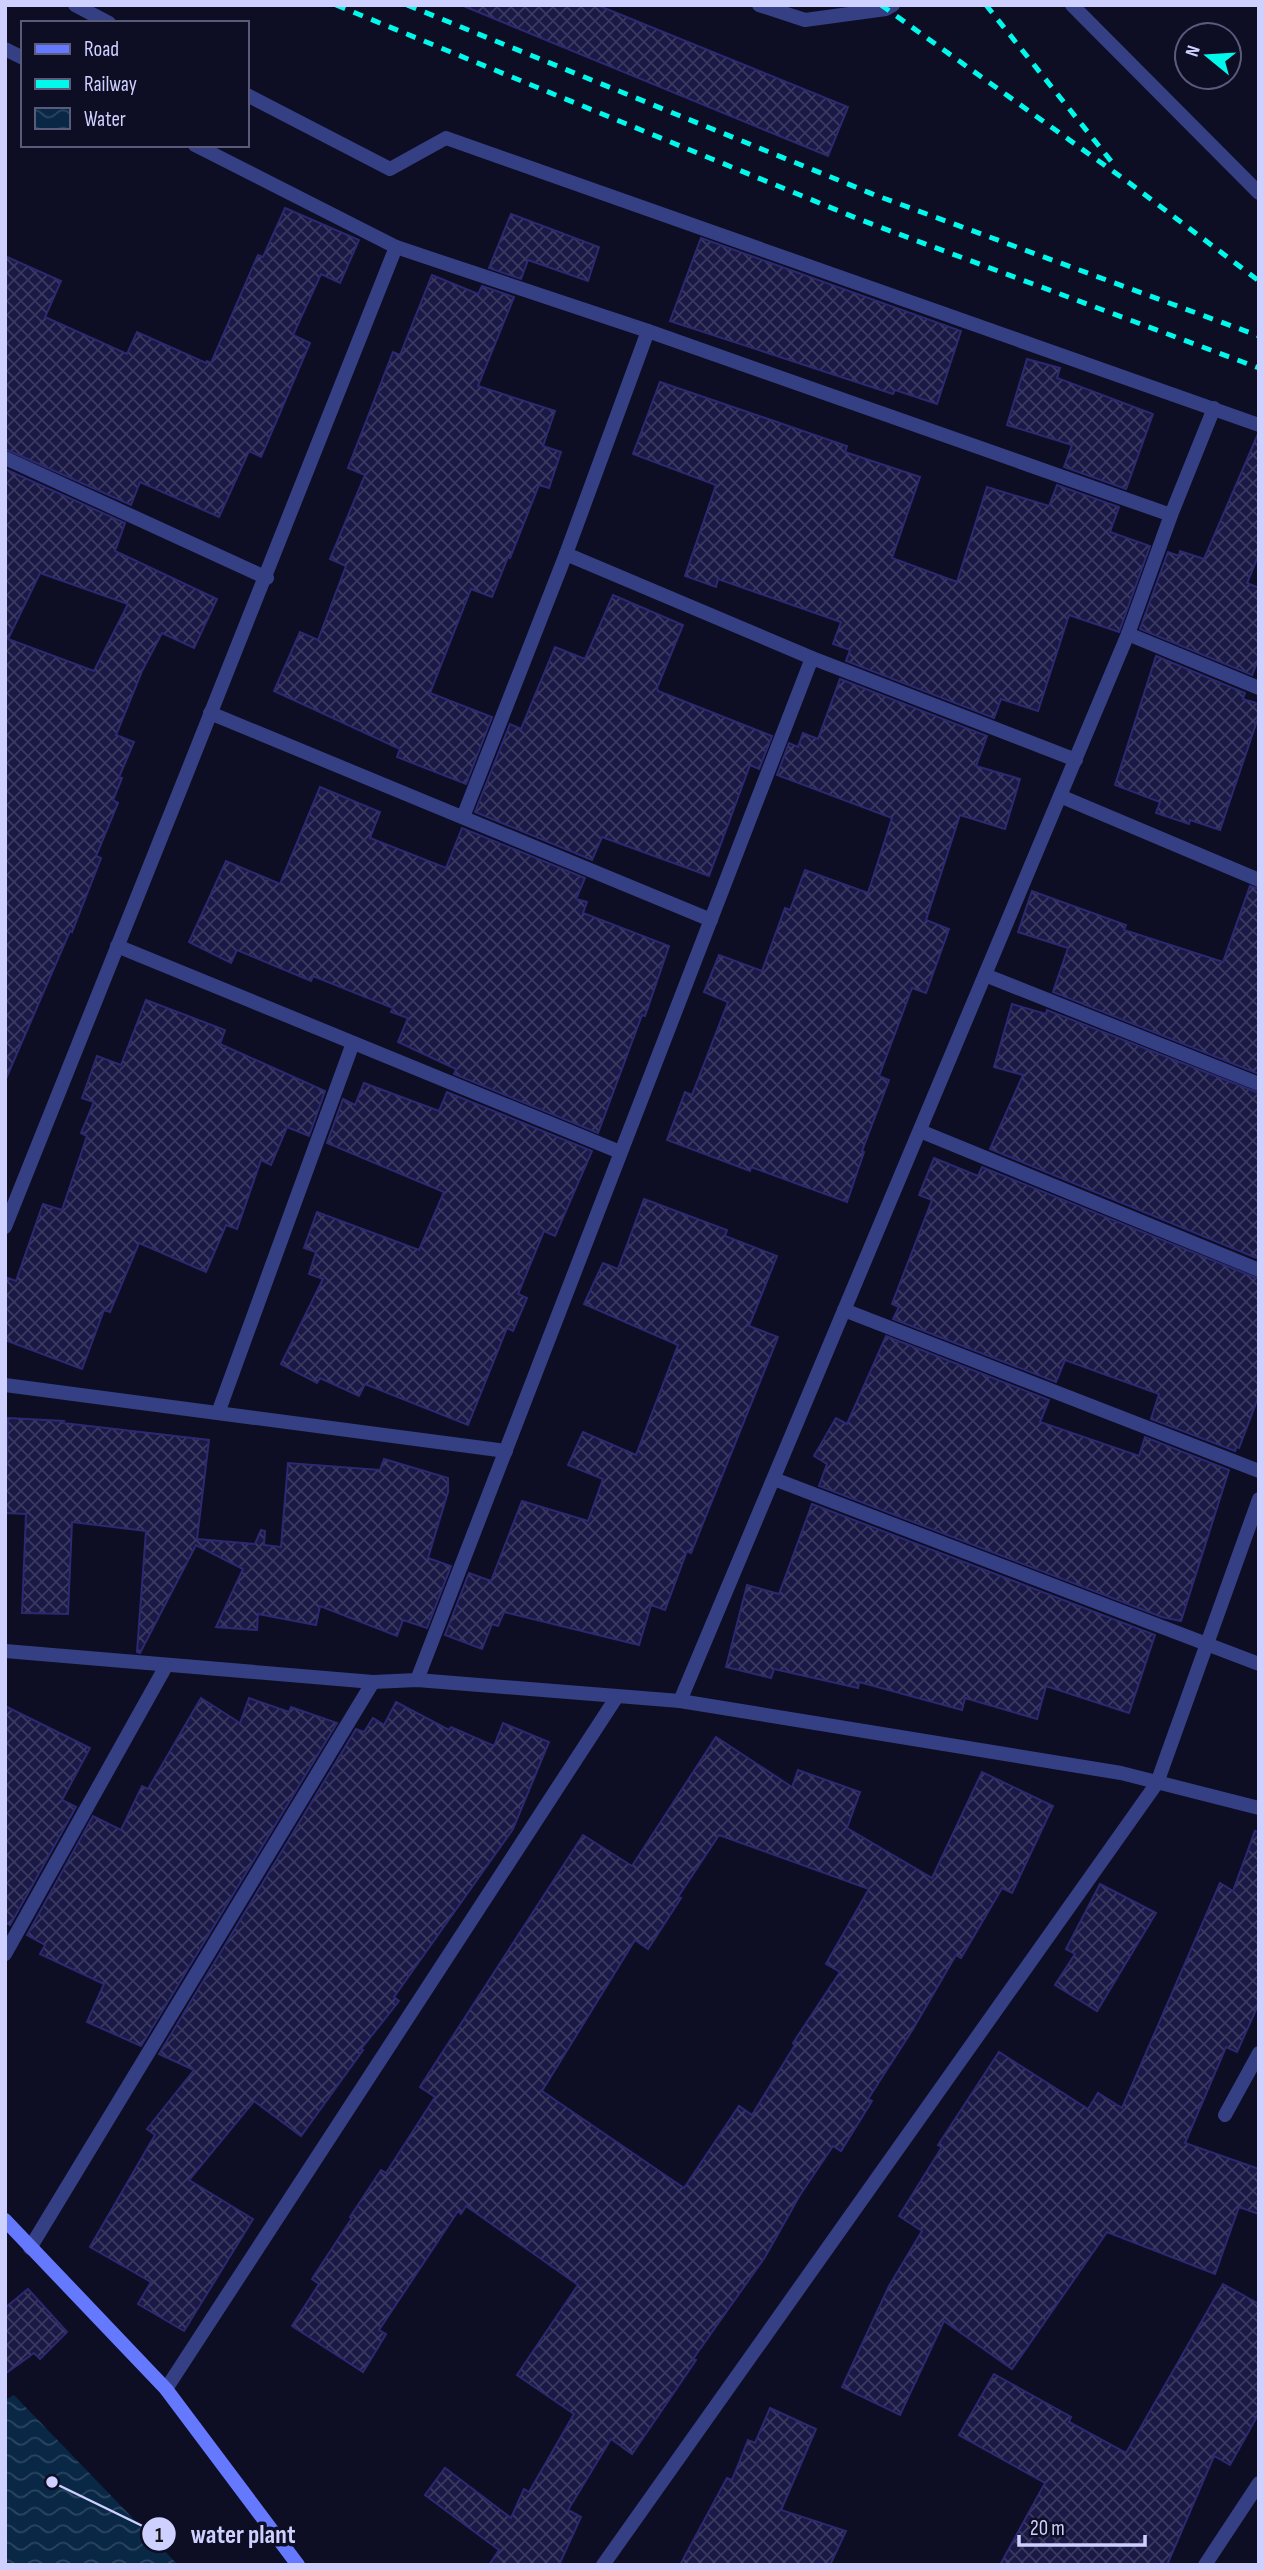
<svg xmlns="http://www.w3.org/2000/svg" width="1264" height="2570" viewBox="0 0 1264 2570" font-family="'Sofia Sans Condensed',sans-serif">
	<defs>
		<pattern id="water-waves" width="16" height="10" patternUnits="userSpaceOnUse" patternTransform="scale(1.75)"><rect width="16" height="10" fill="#092845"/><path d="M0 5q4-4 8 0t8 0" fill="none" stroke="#2c4661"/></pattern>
		<pattern id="building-cross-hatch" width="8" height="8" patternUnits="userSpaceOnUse" patternTransform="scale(1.75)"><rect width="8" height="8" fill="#1a1844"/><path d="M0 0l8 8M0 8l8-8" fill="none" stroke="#3a3960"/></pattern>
	</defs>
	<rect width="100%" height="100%" fill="#0d0d23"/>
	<!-- water -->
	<path fill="url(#water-waves)" d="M14 2395 178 2565H5V2400Z"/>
	<!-- building -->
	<g fill="url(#building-cross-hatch)" stroke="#2c2971" stroke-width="2" fill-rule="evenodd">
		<path d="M461 5H597L848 107 828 156Z"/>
		<path d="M285 208 359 240 340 283 321 274 293 335 310 343 261 457 249 451 219 517 140 482 131 505 5 449V256L61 281 45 317 127 354 137 332 206 363 207 361 211 363 258 255 263 257Z"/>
		<path d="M511 214 599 247 588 281 528 260 521 279 489 268Z"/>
		<path d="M701 238 961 331 937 404 895 390 893 394 670 321Z"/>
		<path d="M432 275 478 294 482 286 514 297 478 386 555 411 543 446 561 452 549 488 539 485 510 558 508 557 492 597 471 589 430 693 492 717 466 784 397 757 400 749 274 691 300 632 318 640 346 566 330 559 365 475 348 468 393 352 400 355Z"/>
		<path d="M1027 359 1060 368 1057 378 1153 414 1126 489 1064 467 1072 445 1007 425Z"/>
		<path d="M660 382 847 446 845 452 920 477 892 558 957 582 987 487 1049 506 1057 485 1119 507 1110 532 1150 546 1119 632 1069 615 1038 711 1001 699 994 718 846 661 850 650 833 644 841 622 718 579 716 587 685 576 716 485 633 454Z"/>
		<path d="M1258 434 1259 554 1247 583 1259 588V658L1252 675 1140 629 1168 552 1179 556 1180 551 1204 559Z"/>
		<path d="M5 469 125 523 115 551 217 599 194 648 162 633 142 671 116 735 134 742 119 777 122 778 113 800 118 803 96 856 101 858 72 932 70 931 5 1081ZM40 573 128 604 94 671 8 639Z"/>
		<path d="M613 595 683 625 657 688 658 691 772 736 759 769 750 765 709 876 602 837 592 860 475 812 510 724 521 729 555 647 585 659Z"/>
		<path d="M1156 656 1245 693 1243 699 1259 704V715L1220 830 1190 820 1189 824 1156 813 1160 802 1115 785Z"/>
		<path d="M840 679 987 736 976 766 1020 779 1005 829 960 815 926 920 949 929 926 993 912 988 879 1076 889 1080 862 1151 864 1152 847 1202 751 1167 750 1171 667 1140 685 1092 692 1095 728 1002 704 992 719 955 762 971 785 908 790 910 805 870 868 893 892 818 777 775 789 743 798 747 803 733 818 739Z"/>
		<path d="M320 787 380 812 370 838 446 868 462 828 585 878 576 899 587 902 583 913 669 946 645 1016 642 1015 598 1133 454 1074 456 1069 398 1042 408 1018 391 1012 393 1008 313 976 311 981 237 950 231 963 189 942 226 861 280 884Z"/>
		<path d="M1250 886 1259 889V1074L1053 992 1068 948 1018 932 1032 891 1126 925 1124 930 1223 962Z"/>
		<path d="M146 1000 225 1030 220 1044 325 1091 309 1136 287 1127 271 1165 261 1160 237 1229 226 1225 206 1272 139 1243 110 1312 104 1310 82 1369 5 1340V1277L16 1281 43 1204 62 1210 87 1136 81 1133 94 1102 82 1098 97 1056 121 1065Z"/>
		<path d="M1012 1004 1046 1014 1047 1010 1259 1093V1259L990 1149 1023 1075 994 1067Z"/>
		<path d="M364 1083 439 1111 447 1092 592 1151 555 1236 544 1231 518 1294 527 1298 513 1331 507 1328 468 1425 365 1384 359 1396 320 1378 317 1383 281 1364 323 1279 309 1274 316 1252 304 1248 317 1212 419 1250 444 1192 327 1143 343 1099 355 1105Z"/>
		<path d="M934 1158 978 1176 982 1167 1259 1279V1395L1239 1448 1236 1447 1235 1451 1151 1419 1159 1394 1065 1360 1056 1382 893 1319 899 1307 892 1304 932 1200 919 1195Z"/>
		<path d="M644 1199 727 1230 725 1236 777 1256 749 1326 778 1337 691 1553 687 1551 665 1610 651 1605 639 1645 504 1612 498 1626 492 1624 482 1649 445 1635 469 1573 491 1581 522 1501 588 1521 603 1479 568 1465 583 1432 636 1455 678 1345 584 1304 603 1263 618 1269Z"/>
		<path d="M886 1336 1049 1400 1040 1422 1139 1456 1145 1437 1229 1470 1181 1621 1162 1617 819 1486 827 1464 814 1456 836 1418 847 1424Z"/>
		<path d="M8 1418 64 1421 63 1423 209 1440 197 1539 255 1544 261 1530 265 1531 264 1545 281 1547 288 1463 380 1470 384 1459 448 1478V1492L428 1558 451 1566 427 1628 403 1620 397 1636 320 1606 316 1625 258 1614 257 1630 216 1627 243 1569 196 1545 140 1653 137 1652 146 1531 72 1522 68 1614 22 1613 26 1514 5 1513Z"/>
		<path d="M812 1504 1155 1635 1129 1713 1046 1686 1037 1719 965 1698 962 1710 859 1682 858 1688 774 1669 771 1678 726 1667 747 1585 779 1594Z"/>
		<path d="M201 1698 240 1723 249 1698 289 1712 291 1707 337 1723 141 2046 87 2022 104 1984 40 1954 45 1945 27 1935 93 1816 121 1830 142 1786 148 1789Z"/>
		<path d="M396 1702 449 1730 451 1727 494 1746 503 1723 549 1742 513 1829 394 1997 399 2001 361 2049 363 2050 301 2136 254 2101 189 2180 253 2219 184 2331 138 2304 151 2282 90 2247 155 2135 147 2129 194 2070 159 2054 356 1729 364 1732 373 1718 384 1725Z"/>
		<path d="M5 1706 90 1748 62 1800 76 1807 10 1925 5 1922Z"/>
		<path d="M716 1737 792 1787 798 1770 860 1792 847 1828 932 1878 982 1772 1053 1806 1012 1893 1002 1888 961 1958 956 1955 913 2029 868 2099 872 2101 841 2151 833 2146 800 2195 765 2257 693 2359 696 2360 632 2454 611 2439 568 2510 581 2517 559 2565H489L499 2550 425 2495 445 2468 511 2518 524 2489 529 2492 574 2414 517 2375 578 2285 466 2206 461 2214 458 2211 379 2330 386 2334 363 2372 292 2326 319 2284 312 2279 352 2218 350 2217 381 2170 386 2173 435 2097 420 2087 583 1835 632 1866ZM719 1835 869 1889 826 1964 840 1972 793 2043 795 2045 752 2115 739 2106 684 2188 542 2091 635 1940 648 1949 681 1898 678 1897Z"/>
		<path d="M1255 1831 1259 1832V2003L1237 2052 1226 2047 1185 2143 1259 2169V2214L1239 2207 1215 2274 1107 2232 1012 2369 944 2321 900 2415 842 2387 889 2286 922 2231 899 2216 942 2147 938 2145 999 2052 1088 2109 1098 2093 1122 2108 1220 1883 1233 1891Z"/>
		<path d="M1100 1884 1156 1913 1097 2011 1055 1985 1075 1954 1066 1949Z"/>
		<path d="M1223 2284 1259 2304V2413L1230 2465 1214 2456 1167 2565H1000L1045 2483 959 2435 994 2374 1071 2417 1069 2422 1126 2453Z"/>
		<path d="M28 2289 67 2332 40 2359 34 2353 5 2374V2308Z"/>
		<path d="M770 2408 816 2429 781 2510 846 2531 830 2565H680L727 2478 732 2480 748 2440 755 2443Z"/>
	</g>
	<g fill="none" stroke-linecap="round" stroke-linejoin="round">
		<!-- service -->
		<g stroke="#353f84" stroke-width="14">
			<path d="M759 5 805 20 886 9 893 5"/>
			<path d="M1072 5 1259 193"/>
		</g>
		<!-- minor -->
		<g stroke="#353f84" stroke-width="14">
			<path d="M75 5 109 23"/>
			<path d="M5 49 23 58"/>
			<path d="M247 95 390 169 446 138 1259 425"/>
			<path d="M195 145 396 247 648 331 1171 515"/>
			<path d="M5 458 267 578"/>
			<path d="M566 554 812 658 1076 760"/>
			<path d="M1128 634 1259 688"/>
			<path d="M210 713 711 920"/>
			<path d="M1060 796 1259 880"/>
			<path d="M463 817 566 554 648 331"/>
			<path d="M117 946 620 1152"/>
			<path d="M985 975 1259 1084"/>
			<path d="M920 1131 1259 1270"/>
			<path d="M5 1227C135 900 268 575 396 247"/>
			<path d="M844 1310 1259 1471"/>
			<path d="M5 1385 506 1451"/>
			<path d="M218 1413 353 1043"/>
			<path d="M774 1479 1259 1664"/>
			<path d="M5 1651 373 1682 417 1680 680 1701 1121 1773 1259 1808"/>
			<path d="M417 1680 812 658"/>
			<path d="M680 1701 1128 634 1171 515 1214 408"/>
			<path d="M5 1954 166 1666"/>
			<path d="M1225 2115 1259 2053"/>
			<path d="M30 2248 373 1682"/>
			<path d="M166 2389 616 1698"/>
			<path d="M603 2565 1157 1783 1259 1499"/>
			<path d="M1205 2565 1259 2483"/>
		</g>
		<!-- secondary -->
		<path stroke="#6579ff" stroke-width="14" d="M5 2220 166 2389 298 2565"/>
		<!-- rail -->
		<g stroke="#00f9eb" stroke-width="5" stroke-dasharray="10 9" stroke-linecap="butt">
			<path d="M336 5 861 220 1259 368"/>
			<path d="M407 5 875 195 1259 336"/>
			<path d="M881 5 1128 182 1259 281"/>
			<path d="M986 5 1115 166"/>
		</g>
	</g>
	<!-- callouts -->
	<path fill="none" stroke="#ced0ff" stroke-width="2.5" d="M52 2482L159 2534"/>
	<g fill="#ced0ff" stroke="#0d0d23" stroke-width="2.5">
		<circle cx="52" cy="2482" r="7"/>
		<circle cx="159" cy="2534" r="18"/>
	</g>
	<g font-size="21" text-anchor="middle" font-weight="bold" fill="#111">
		<text x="159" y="2542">1</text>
	</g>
	<g font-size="26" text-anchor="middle" font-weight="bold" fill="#ced0ff" stroke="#0d0d23" stroke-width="7" stroke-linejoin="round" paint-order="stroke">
		<text x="243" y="2543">water plant</text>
	</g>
	<!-- border -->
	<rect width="1264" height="2570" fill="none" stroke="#ced0ff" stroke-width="14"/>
	<!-- legend -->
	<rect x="21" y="21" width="228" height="126" fill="#0d0d23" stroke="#5a5b7b" stroke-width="2"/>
	<rect x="35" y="44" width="35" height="10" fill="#6579ff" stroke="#5a5b7b" stroke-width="2"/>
	<text x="84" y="56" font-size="21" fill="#ced0ff">Road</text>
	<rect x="35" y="79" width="35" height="10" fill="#00f9eb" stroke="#5a5b7b" stroke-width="2"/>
	<text x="84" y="91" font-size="21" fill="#ced0ff">Railway</text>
	<rect x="35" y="108" width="35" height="21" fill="url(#water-waves)" stroke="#5a5b7b" stroke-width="2"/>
	<text x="84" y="126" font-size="21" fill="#ced0ff">Water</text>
	<!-- north arrow -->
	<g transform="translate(1208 56) rotate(288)"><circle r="33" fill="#0d0d23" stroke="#5a5b7b" stroke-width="2"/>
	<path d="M0-5L12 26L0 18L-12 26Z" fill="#00f9eb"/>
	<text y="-10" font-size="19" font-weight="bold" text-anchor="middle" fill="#ced0ff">N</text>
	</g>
	<!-- scale -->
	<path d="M1019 2535v10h126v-10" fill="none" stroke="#ced0ff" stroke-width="3.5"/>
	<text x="1030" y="2535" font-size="21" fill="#ced0ff" stroke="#0d0d23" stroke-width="5" paint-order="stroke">20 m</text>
</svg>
